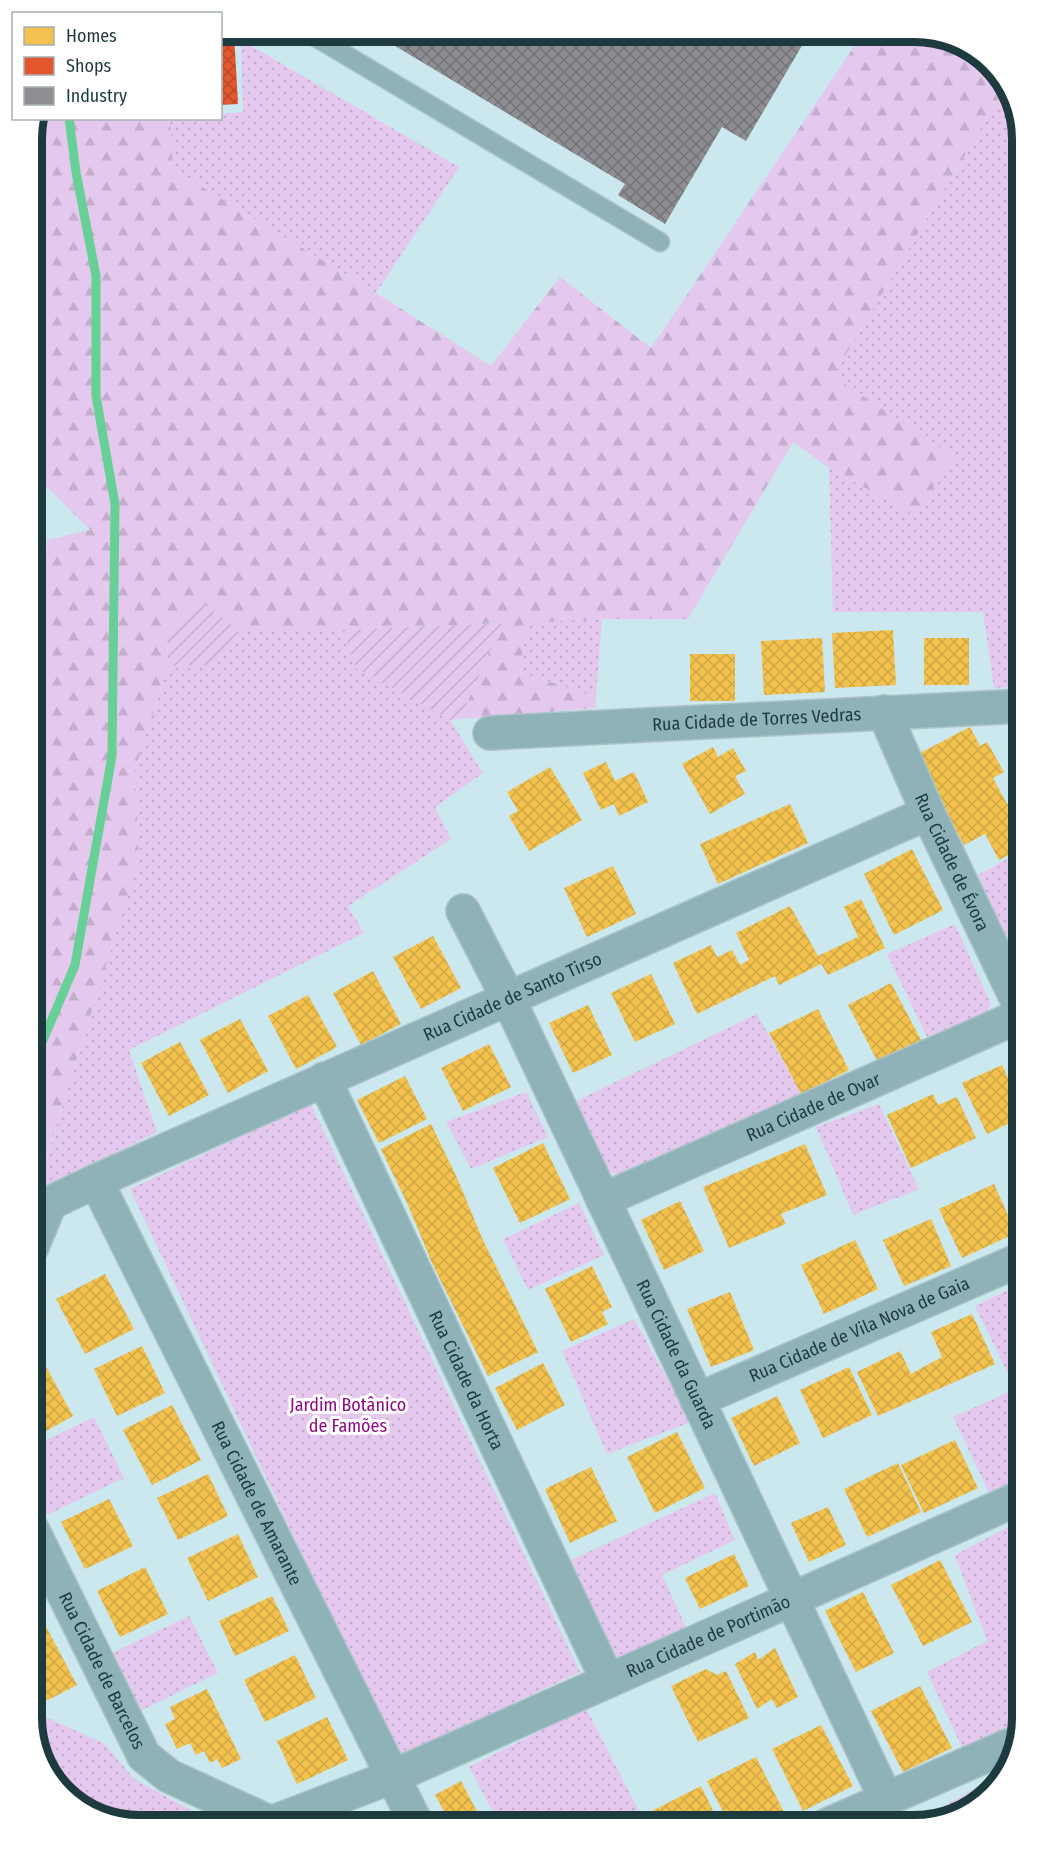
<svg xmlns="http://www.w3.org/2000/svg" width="1054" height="1857" viewBox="0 0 1054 1857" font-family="'Fira Sans Condensed',sans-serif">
	<defs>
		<pattern id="grass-dots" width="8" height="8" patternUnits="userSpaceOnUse" patternTransform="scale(1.5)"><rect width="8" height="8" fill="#e5c8ee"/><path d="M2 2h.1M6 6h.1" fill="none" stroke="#c4adcd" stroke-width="1.8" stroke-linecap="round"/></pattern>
		<pattern id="forest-firs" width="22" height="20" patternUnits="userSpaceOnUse" patternTransform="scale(1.5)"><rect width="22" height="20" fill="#e5c8ee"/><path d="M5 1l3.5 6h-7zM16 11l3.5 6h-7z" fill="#c4adcd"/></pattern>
		<pattern id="garden-furrows" width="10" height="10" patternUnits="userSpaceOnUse" patternTransform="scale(1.5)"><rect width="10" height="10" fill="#e5c8ee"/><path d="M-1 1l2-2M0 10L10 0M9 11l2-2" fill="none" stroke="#c4adcd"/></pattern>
		<pattern id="homes-cross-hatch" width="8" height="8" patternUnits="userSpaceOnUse" patternTransform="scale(1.5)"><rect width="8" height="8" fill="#f2c14e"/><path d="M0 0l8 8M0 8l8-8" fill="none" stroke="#cfa745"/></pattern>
		<pattern id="shops-cross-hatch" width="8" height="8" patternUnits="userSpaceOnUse" patternTransform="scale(1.5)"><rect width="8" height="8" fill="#e4572e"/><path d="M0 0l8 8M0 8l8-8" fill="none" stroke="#b84929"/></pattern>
		<pattern id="industry-cross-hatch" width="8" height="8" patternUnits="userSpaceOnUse" patternTransform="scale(1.5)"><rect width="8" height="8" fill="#8d8d92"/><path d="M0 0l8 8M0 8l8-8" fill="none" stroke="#737479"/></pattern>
	</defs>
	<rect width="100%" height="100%" fill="#cbe8ef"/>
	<!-- grass -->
	<g fill="url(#grass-dots)">
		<path d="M241 40 459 167 376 293 173 169 170 119 220 118 221 114 243 112Z"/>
		<path d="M1006 86 1012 92 1022 139V686L994 688 983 612H833L829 468 914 515 953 457 833 376Z"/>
		<path d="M602 619 596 697 520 672 527 622Z"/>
		<path d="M239 630H342L356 668 450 720 483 773 435 807 451 839 348 906 364 933 129 1050 157 1132 36 1192 139 859 135 769 168 666 215 665Z"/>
		<path d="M1022 851V974L974 877Z"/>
		<path d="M955 924 991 1004 986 1013 927 1037 887 954Z"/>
		<path d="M757 1014 801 1094 618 1175 609 1172 572 1103Z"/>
		<path d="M526 1092 548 1137 471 1169 446 1122Z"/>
		<path d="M311 1104 580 1672 398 1758 130 1189Z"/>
		<path d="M879 1104 919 1189 853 1215 816 1127Z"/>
		<path d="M579 1203 604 1255 528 1290 503 1239Z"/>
		<path d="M1022 1283V1377L1012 1382 975 1306Z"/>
		<path d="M634 1319 691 1422 607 1454 562 1351Z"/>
		<path d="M1013 1390 1022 1409V1487L993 1501 953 1417Z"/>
		<path d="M94 1417 124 1478 47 1515 32 1484V1447Z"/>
		<path d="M715 1493 735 1540 662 1575 688 1632 619 1661 569 1561Z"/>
		<path d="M1010 1526 1022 1555V1718L1021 1724 963 1750 927 1672 987 1641 955 1555Z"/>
		<path d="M189 1616 218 1673 136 1713 108 1655Z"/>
		<path d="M586 1708 646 1825H574L570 1817 556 1825H500L469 1767Z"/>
		<path d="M32 1711 105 1744 134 1779 218 1825H132L80 1808 42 1765Z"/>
		<path d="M981 1785 986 1794 962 1815 915 1825 914 1823Z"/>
	</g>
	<!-- forest -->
	<path fill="url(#forest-firs)" d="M864 32H922L975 50 1006 86 833 376 954 457 914 515 829 468 793 442 688 619H602L527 623 520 672 596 697V708L460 719 501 623 342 630H239L201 602 167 629 168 666 135 769 139 859 32 1203V688L43 613 47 540 90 530 32 472V132L38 119H170L173 169 376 293 491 366 560 277 651 348Z"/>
	<!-- garden -->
	<g fill="url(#garden-furrows)">
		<path d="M201 602 239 630 215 665 168 666 167 629Z"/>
		<path d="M502 623 460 719 450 720 356 668 342 630Z"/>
	</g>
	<!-- homes -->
	<g fill="url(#homes-cross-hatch)">
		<path d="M893 630 896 685 835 688 832 633Z"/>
		<path d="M822 638 825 692 764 695 761 641Z"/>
		<rect x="924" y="638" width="45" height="47"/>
		<rect x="690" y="654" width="45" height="47"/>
		<path d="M970 727 980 746 987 742 1004 772 993 778 1007 804 1015 800 1022 813V848L999 860 985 834 964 845 916 755Z"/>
		<path d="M713 747 718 757 733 748 746 771 735 776 745 794 710 814 682 764Z"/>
		<path d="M606 762 615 781 634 772 648 802 619 816 614 804 601 810 583 773Z"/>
		<path d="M550 767 582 820 529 851 509 816 518 811 507 792Z"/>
		<path d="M790 804 808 843 718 884 700 844Z"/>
		<path d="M912 849 943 910 894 935 864 874Z"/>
		<path d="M613 866 636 914 587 937 564 888Z"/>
		<path d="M861 899 885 948 828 975 821 964 779 985 775 976 697 1014 673 963 711 945 717 957 732 950 740 965 749 960 736 933 790 906 818 956 858 937 844 907Z"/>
		<path d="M433 936 461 988 421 1009 393 957Z"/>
		<path d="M373 971 401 1024 361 1045 333 993Z"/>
		<path d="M651 974 675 1024 635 1042 611 993Z"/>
		<path d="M891 983 922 1042 879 1064 848 1005Z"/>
		<path d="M308 995 337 1047 296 1069 268 1016Z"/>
		<path d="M588 1005 612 1055 573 1073 549 1023Z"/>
		<path d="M818 1009 849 1070 801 1094 769 1033Z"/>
		<path d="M240 1019 268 1071 228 1093 200 1040Z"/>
		<path d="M180 1042 209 1095 169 1116 141 1063Z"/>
		<path d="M489 1044 511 1087 463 1111 441 1068Z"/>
		<path d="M1002 1065 1022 1108V1117L987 1134 962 1083Z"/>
		<path d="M405 1076 427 1119 379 1143 357 1100Z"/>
		<path d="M933 1094 938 1105 957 1097 976 1138 911 1168 887 1115Z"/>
		<path d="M431 1124 458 1180 482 1238 538 1352 488 1376 432 1263 408 1205 381 1149Z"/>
		<path d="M543 1143 570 1199 520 1223 493 1168Z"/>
		<path d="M805 1144 827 1195 781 1214 786 1224 729 1248 703 1187Z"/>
		<path d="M994 1184 1016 1233 962 1258 939 1209Z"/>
		<path d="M680 1201 704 1251 664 1270 641 1220Z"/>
		<path d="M931 1219 951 1266 904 1286 883 1240Z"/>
		<path d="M855 1240 878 1289 824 1314 801 1265Z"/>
		<path d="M592 1266 612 1307 602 1312 608 1324 571 1342 545 1289Z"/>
		<path d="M105 1274 134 1329 85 1354 56 1299Z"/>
		<path d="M730 1292 754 1350 711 1367 687 1309Z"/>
		<path d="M972 1314 995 1364 878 1416 857 1372 900 1351 911 1374 942 1357 931 1332Z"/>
		<path d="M142 1346 165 1393 117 1416 94 1369Z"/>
		<path d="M39 1354 73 1416 41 1434 34 1421 32 1423V1358Z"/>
		<path d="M543 1363 565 1405 517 1430 495 1388Z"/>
		<path d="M849 1367 872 1415 823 1438 800 1390Z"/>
		<path d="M777 1396 800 1443 754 1466 731 1418Z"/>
		<path d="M172 1405 201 1460 152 1485 123 1430Z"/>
		<path d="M677 1432 705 1488 655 1513 627 1457Z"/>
		<path d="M955 1440 978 1488 924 1513 901 1465Z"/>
		<path d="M898 1463 921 1512 867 1537 844 1489Z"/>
		<path d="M591 1467 617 1521 570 1543 545 1489Z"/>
		<path d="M208 1474 228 1516 178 1540 157 1498Z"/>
		<path d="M109 1499 133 1546 85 1569 61 1522Z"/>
		<path d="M828 1507 846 1545 809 1562 791 1523Z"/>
		<path d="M238 1534 258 1577 208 1601 187 1558Z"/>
		<path d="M734 1554 749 1586 700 1609 685 1578Z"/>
		<path d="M940 1560 972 1622 923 1646 891 1585Z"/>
		<path d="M145 1567 168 1614 120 1637 97 1591Z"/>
		<path d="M863 1592 894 1653 856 1672 825 1611Z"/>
		<path d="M272 1596 289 1631 235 1656 219 1621Z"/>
		<path d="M44 1623 77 1685 48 1700 32 1695V1630Z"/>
		<path d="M775 1648 798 1697 777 1708 772 1699 757 1709 735 1664 755 1652 758 1660Z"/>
		<path d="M295 1655 316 1698 265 1722 244 1680Z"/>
		<path d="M706 1669 717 1675 726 1671 749 1718 698 1742 671 1686Z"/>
		<path d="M920 1686 952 1748 903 1772 871 1711Z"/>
		<path d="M207 1689 241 1759 222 1768 217 1759 210 1763 204 1751 196 1755 190 1743 177 1749 165 1724 175 1719 170 1707Z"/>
		<path d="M327 1717 348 1760 297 1784 277 1741Z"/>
		<path d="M821 1725 853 1786 803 1811 772 1749Z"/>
		<path d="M756 1757 785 1814 763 1825H730L707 1781Z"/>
		<path d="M461 1781 484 1825H440L437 1820 446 1815 435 1795Z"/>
		<path d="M701 1786 720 1825H659L652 1811Z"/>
	</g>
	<!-- shops -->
	<path fill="url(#shops-cross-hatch)" d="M234 33 238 104 220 105V34Z"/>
	<!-- industry -->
	<path fill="url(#industry-cross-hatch)" d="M372 32H810L746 141 722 127 665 224 618 195 625 184Z"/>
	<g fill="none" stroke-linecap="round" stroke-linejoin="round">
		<!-- stream -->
		<path stroke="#66d096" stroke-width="9" d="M32 1066 75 965 112 756 115 504 96 396V276L76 172 69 118"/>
		<defs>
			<path id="service" d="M307 32 660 242"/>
			<g id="minor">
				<path id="s1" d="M884 712 928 813 1022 1010"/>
				<path id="s2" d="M490 733 1022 706"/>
				<path id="s3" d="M463 911 508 998 886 1799"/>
				<path id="s4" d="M324 1079 608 1681"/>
				<path id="s5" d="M96 1181 417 1825"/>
				<path id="s6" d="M603 1200 1022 1015"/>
				<path id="s7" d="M32 1247 50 1203 96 1181 928 813"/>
				<path id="s8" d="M697 1400 1022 1259"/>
				<path id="s9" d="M32 1529 144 1756 169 1776 271 1823 394 1776 1022 1497"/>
				<path d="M827 1825 1015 1743"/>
			</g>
		</defs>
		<!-- service casing -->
		<use href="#service" stroke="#abc4c9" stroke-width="21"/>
		<!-- minor casing -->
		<use href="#minor" stroke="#abc4c9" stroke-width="36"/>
		<!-- service -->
		<use href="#service" stroke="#8fb1b8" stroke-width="18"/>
		<!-- minor -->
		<use href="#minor" stroke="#8fb1b8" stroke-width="33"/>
	</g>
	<g text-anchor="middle" stroke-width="6" stroke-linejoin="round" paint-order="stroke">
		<!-- street labels -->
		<g font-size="18" fill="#1d3a3f" stroke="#fff">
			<text dy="6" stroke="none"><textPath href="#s2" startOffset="267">Rua Cidade de Torres Vedras</textPath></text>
			<text dy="6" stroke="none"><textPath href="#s1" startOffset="165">Rua Cidade de Évora</textPath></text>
			<text dy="6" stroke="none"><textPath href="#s7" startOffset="554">Rua Cidade de Santo Tirso</textPath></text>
			<text dy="6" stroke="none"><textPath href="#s6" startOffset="230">Rua Cidade de Ovar</textPath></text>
			<text dy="6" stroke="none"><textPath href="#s8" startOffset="177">Rua Cidade de Vila Nova de Gaia</textPath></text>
			<text dy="6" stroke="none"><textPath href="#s3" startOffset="492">Rua Cidade da Guarda</textPath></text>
			<text dy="6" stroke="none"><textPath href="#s4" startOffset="333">Rua Cidade da Horta</textPath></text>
			<text dy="6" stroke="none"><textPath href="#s5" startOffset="360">Rua Cidade de Amarante</textPath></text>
			<text dy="6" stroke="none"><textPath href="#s9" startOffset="873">Rua Cidade de Portimão</textPath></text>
			<text dy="6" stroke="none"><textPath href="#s9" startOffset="158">Rua Cidade de Barcelos</textPath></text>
		</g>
		<!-- park labels -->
		<g font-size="18" fill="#900a86" stroke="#fff">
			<text x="348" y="1411">Jardim Botânico<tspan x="348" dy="21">de Famões</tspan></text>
		</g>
	</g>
	<!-- crop -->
	<path d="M0 0H1054V1857H0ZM139 42H915A97 97 0 0 1 1012 139V1718A97 97 0 0 1 915 1815H139A97 97 0 0 1 42 1718V139A97 97 0 0 1 139 42Z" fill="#fff" fill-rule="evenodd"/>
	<path fill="none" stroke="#1d3a3f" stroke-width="8" d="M139 42H915A97 97 0 0 1 1012 139V1718A97 97 0 0 1 915 1815H139A97 97 0 0 1 42 1718V139A97 97 0 0 1 139 42Z"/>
	<!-- legend -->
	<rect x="12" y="12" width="210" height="108" fill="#ffffff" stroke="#a5b0b2" stroke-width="1.5"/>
	<rect x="24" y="27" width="30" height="18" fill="#f2c14e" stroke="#a5b0b2" stroke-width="1.5"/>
	<text x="66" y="42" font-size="18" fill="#1d3a3f">Homes</text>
	<rect x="24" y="57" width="30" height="18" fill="#e4572e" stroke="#a5b0b2" stroke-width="1.5"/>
	<text x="66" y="72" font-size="18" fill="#1d3a3f">Shops</text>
	<rect x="24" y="87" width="30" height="18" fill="#8d8d92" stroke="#a5b0b2" stroke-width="1.5"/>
	<text x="66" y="102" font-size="18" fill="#1d3a3f">Industry</text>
</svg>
